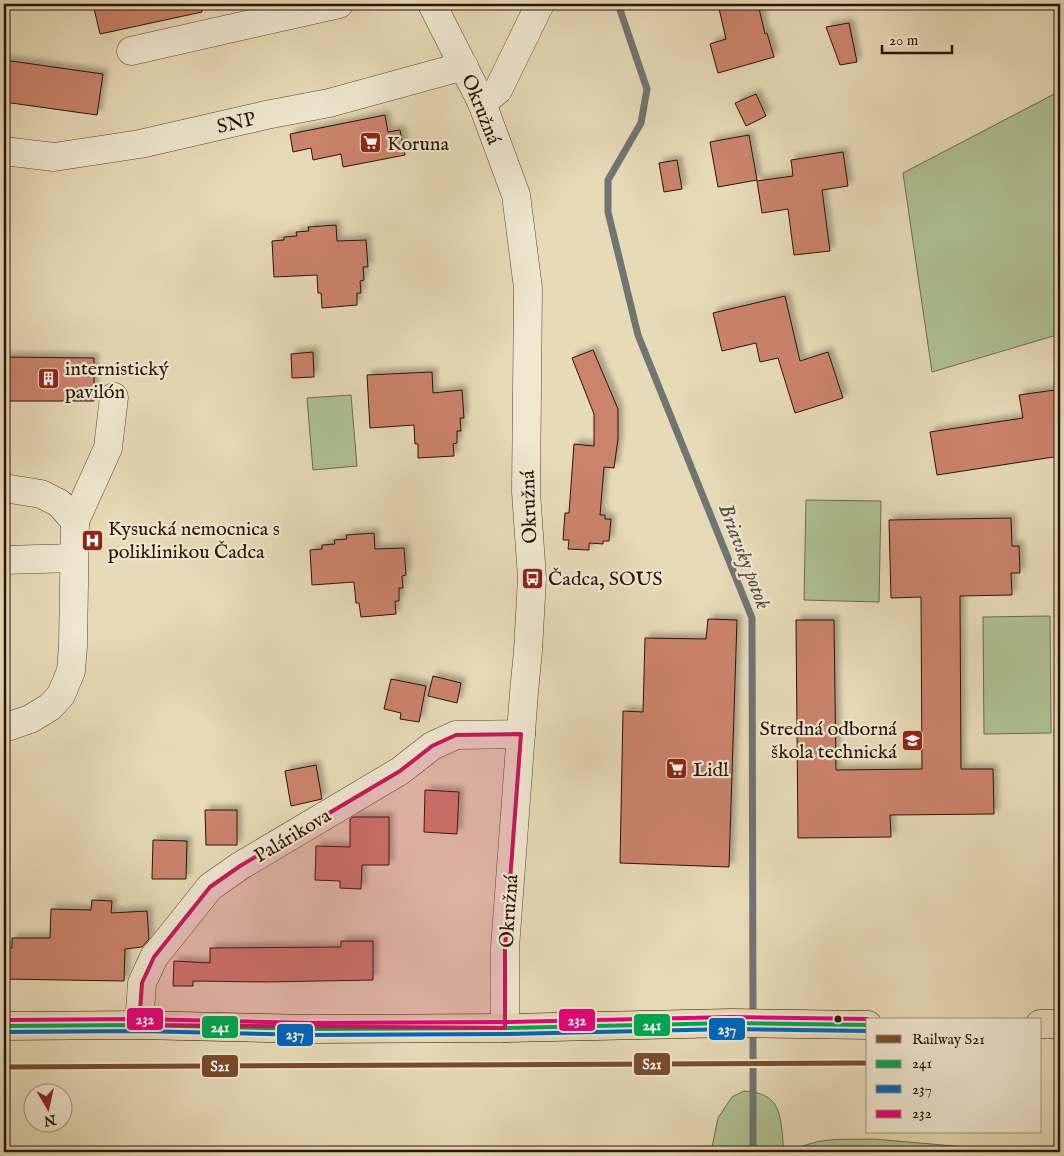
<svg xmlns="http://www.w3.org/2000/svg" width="1064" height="1156" viewBox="0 0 1064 1156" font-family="'IM FELL English',serif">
	<defs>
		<filter id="shadow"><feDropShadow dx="4.5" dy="-4.5" stdDeviation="2.5" flood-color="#0004"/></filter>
	</defs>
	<rect width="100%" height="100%" fill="#e7dab7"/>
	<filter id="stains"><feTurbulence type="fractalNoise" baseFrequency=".004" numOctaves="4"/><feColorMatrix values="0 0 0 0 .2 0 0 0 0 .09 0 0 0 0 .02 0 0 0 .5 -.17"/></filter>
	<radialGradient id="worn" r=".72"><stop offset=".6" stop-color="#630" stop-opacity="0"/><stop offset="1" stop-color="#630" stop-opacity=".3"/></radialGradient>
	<!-- green -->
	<g fill="#afc193" stroke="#6d6a4c">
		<path d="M1060 91V334L932 372 903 173Z"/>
		<path d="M351 395 357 466 313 470 307 398Z"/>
		<path d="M806 500 881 501 879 602 804 600Z"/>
		<path d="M1050 616 1051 733 984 734 983 617Z"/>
		<path d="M744 1091C785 1093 780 1120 784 1152H711L718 1118 732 1097Z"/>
		<path d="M874 1139 1022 1152H793C815 1136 847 1140 874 1139Z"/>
	</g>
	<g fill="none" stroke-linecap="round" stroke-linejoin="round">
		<!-- stream -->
		<g stroke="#6f7573" stroke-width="7">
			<path d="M618 4 647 89 641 123 608 180V212L638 335 752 618 753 1018"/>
			<path d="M753 1029V1152"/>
		</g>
	</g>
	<!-- building -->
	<g fill="#cb836c" stroke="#2b1306" filter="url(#shadow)">
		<path d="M93 4H201L202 12 100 34Z"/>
		<path d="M718 4H758L765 34 767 33 774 57 718 73 710 44 726 39Z"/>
		<path d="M849 23 857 62 840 65 826 27Z"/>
		<path d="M4 60 103 74 97 115 4 102Z"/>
		<path d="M756 94 766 116 746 126 735 103Z"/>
		<path d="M385 115 388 132 400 130 405 155 343 167 341 154 313 160 311 148 293 152 290 134Z"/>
		<path d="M749 135 757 180 718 187 710 142Z"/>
		<path d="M843 152 848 186 822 190 830 251 794 255 788 209 762 213 757 181 793 176 791 160Z"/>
		<path d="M677 160 682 189 664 192 659 163Z"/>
		<path d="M336 225 337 241 366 240 368 267H363L364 280 360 281 361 293H357V305L322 308 321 293H318L317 275 274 277 272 241 284 240V237L297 236 296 232 309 231 308 227Z"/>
		<path d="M785 296 800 361 828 352 843 398 795 413 778 358 760 362 756 343 722 351 713 313Z"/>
		<path d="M593 350 618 409V439L614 468 604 467 600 515H605V519H611L609 541H603V544L589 543V550L568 549 569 540H563L565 513H569L574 444 594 446V414L572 358Z"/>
		<path d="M313 352 314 377 292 378 291 354Z"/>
		<path d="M4 357 94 358V401H4Z"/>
		<path d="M432 372 433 393 462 390 464 418H460L461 431H457V443L453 444 454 456 418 458V444H415L414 425 370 428 367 375Z"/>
		<path d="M1055 390 1060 427V456L937 475 930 432 1023 418 1019 395Z"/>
		<path d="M1011 518 1012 546H1019L1020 573H1011L1012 595 960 596 961 769H993L994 814 890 815 891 837 798 838 796 620H834L836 770 922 769 921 597 891 598 889 520Z"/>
		<path d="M374 533 375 549 404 548 406 575 402 576 403 588H399V601H395L396 614 361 617 359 603H356L354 582 312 585 310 550 322 549V545L335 544 334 540 347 539 346 535Z"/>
		<path d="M708 619 737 620 729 867 620 863 623 711 643 712 645 638 706 639Z"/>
		<path d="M433 676 461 683 457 703 428 696Z"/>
		<path d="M391 679 426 686 419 722 400 719 401 713 384 709Z"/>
		<path d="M316 765 322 799 291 806 285 771Z"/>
		<path d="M425 790 459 792 457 834 424 832Z"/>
		<path d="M205 810H237V845H206Z"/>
		<path d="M353 817H389V865H362L361 889 340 888V881L315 880 316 846 350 847V819Z"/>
		<path d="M153 840 187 841 186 879H152Z"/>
		<path d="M92 900 112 901 111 913 147 911 149 939 142 947 125 949 124 981 4 979V948H12V938H50L51 909 91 910Z"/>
		<path d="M341 941H373V980L265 982 193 981V986H173L174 961 210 963V948L341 947Z"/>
	</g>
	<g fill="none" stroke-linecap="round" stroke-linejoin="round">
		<defs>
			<g id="minor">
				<path d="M432 4 482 103 516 195 528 288 526 492 532 578 528 651 524 692 505 948V1028"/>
				<path d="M131 51 339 4"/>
				<path d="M482 103 498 90 540 4"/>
				<path d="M4 151 54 157 140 144 266 115 329 103 464 66"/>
				<path d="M4 488 41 494 59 503 75 521 73 646 71 671 61 695 50 707 30 719 4 728"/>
				<path d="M75 521 108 448 114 397"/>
				<path d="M4 560 74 558"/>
				<path d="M139 1025 142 983 154 957 210 887 240 866 400 771 432 746 456 735 521 734"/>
			</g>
			<g id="major">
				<path d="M1040 1024H1060"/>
				<path d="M4 1026 139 1025 312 1029 505 1028 731 1023 868 1025"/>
			</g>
		</defs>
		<!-- minor casing -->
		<use href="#minor" stroke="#5a4532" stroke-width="29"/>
		<!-- major casing -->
		<use href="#major" stroke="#2b1306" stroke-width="29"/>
		<!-- minor -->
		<use href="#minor" stroke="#efe7d0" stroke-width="28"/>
		<!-- major -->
		<use href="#major" stroke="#e7dab7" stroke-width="28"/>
		<defs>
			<path id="bus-1" d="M4 1026 139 1025 312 1029 505 1028 731 1023 868 1025"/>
			<path id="bus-2" d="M4 1032 139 1031 312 1035 505 1034 731 1029 868 1031"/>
			<path id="bus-3" d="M4 1020 139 1019 312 1023 505 1022 731 1017 868 1019"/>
		</defs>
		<!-- bus-1 casing -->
		<use href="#bus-1" stroke="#efe7d0" stroke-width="8"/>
		<!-- bus-2 casing -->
		<use href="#bus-2" stroke="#efe7d0" stroke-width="8"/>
		<!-- bus-3 casing -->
		<use href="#bus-3" stroke="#efe7d0" stroke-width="8"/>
		<!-- bus-1 -->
		<use href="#bus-1" stroke="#00a651" stroke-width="4"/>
		<!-- bus-2 -->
		<use href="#bus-2" stroke="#0065bd" stroke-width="4"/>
		<!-- bus-3 -->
		<use href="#bus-3" stroke="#e5007d" stroke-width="4"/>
		<defs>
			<path id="rail-1" d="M4 1067 868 1063"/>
		</defs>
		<!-- rail-1 casing -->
		<use href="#rail-1" stroke="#efe7d0" stroke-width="9"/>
		<!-- rail-1 -->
		<use href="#rail-1" stroke="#7a4b2a" stroke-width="5"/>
	</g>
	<!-- marked area -->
	<path fill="#c2185b" fill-opacity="0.2" stroke="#c2185b" stroke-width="4" stroke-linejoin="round" d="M521 734 505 948V1028L139 1025 142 983 154 957 210 887 240 866 400 771 432 746 456 735Z"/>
	<!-- icons -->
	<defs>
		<symbol id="supermarket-square" viewBox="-11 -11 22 22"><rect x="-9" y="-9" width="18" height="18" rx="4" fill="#8f2418" stroke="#efe7d0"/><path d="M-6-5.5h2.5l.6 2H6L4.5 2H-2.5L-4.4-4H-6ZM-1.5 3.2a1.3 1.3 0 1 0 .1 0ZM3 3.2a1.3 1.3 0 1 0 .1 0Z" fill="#fff"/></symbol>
		<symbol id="building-square" viewBox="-11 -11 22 22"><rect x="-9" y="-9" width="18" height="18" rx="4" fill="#8f2418" stroke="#efe7d0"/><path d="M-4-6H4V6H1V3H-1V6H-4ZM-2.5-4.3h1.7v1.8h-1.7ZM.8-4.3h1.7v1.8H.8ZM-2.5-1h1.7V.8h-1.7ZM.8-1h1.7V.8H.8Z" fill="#fff"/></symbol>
		<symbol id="hospital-square" viewBox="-11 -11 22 22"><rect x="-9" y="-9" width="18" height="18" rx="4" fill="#8f2418" stroke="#efe7d0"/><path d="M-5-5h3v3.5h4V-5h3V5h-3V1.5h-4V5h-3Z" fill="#fff"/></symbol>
		<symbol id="bus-square" viewBox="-11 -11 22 22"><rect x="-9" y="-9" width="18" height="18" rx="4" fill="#8f2418" stroke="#efe7d0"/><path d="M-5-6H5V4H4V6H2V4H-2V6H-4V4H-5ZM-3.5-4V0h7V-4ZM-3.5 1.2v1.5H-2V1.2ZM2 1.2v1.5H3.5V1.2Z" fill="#fff"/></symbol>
		<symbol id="school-square" viewBox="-11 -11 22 22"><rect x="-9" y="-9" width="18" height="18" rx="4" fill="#8f2418" stroke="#efe7d0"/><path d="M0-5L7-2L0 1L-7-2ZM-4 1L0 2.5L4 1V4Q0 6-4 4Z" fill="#fff"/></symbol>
	</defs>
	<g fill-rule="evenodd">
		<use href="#supermarket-square" x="358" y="130" width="25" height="25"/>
		<use href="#building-square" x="36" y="366" width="25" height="25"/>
		<use href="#hospital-square" x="80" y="528" width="25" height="25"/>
		<use href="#bus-square" x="520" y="566" width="25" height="25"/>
		<use href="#school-square" x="900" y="728" width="25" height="25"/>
		<use href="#supermarket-square" x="664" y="756" width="25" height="25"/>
	</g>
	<!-- markers -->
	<circle fill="#2b1306" stroke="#efe7d0" stroke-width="2" cx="838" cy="1019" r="4.5"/>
	<g text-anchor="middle" stroke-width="4.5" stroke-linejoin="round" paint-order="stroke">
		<!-- street labels -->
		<g font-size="20" fill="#2b1306" stroke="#efe7d0">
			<text transform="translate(482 109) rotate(68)" y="7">Okružná</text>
			<text transform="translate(236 122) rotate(-13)" y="7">SNP</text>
			<text transform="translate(528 507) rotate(-92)" y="7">Okružná</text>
			<text transform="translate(292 835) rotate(-31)" y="7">Palárikova</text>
			<text transform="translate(508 911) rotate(-86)" y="7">Okružná</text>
		</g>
		<!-- poi labels -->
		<g font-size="20" fill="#2b1306" stroke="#efe7d0" text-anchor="start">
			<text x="387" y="150">Koruna</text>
			<text x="65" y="375">internistický<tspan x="65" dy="23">pavilón</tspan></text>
			<text x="108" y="535">Kysucká nemocnica s<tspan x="108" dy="23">poliklinikou Čadca</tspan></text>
			<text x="548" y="585">Čadca, SOUS</text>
			<text x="897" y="735" text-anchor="end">Stredná odborná<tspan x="897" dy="23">škola technická</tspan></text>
			<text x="693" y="776">Lidl</text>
		</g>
		<!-- water labels -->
		<g font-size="21" font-style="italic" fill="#534c45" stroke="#efe7d0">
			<text transform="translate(745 556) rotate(69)" y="7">Briavsky potok</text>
		</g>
	</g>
	<g stroke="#efe7d0" stroke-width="2">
		<rect x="126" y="1007" width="38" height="24" rx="5" fill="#e5007d"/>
		<rect x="558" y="1008" width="38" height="24" rx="5" fill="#e5007d"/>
		<rect x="633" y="1013" width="38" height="24" rx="5" fill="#00a651"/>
		<rect x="201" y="1015" width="38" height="24" rx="5" fill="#00a651"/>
		<rect x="708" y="1017" width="38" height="24" rx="5" fill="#0065bd"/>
		<rect x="276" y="1023" width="38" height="24" rx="5" fill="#0065bd"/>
		<rect x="633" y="1052" width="38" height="24" rx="5" fill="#7a4b2a"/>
		<rect x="201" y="1054" width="38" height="24" rx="5" fill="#7a4b2a"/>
	</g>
	<g font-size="14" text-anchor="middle" font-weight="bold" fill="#fff">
		<text x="145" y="1024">232</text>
		<text x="577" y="1025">232</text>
		<text x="652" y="1030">241</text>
		<text x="220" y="1032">241</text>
		<text x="727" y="1034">237</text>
		<text x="295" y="1039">237</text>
		<text x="652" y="1069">S21</text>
		<text x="220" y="1071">S21</text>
	</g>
	<!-- margin -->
	<rect width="1064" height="1156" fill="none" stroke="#e7dab7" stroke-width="20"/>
	<rect x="5" y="5" width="1054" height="1146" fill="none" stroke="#2b1306" stroke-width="2.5"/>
	<rect x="10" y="10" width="1044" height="1136" fill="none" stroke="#2b1306"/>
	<!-- legend -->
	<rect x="866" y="1018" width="175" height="115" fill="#efe7d0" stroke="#a1927f"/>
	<rect x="876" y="1035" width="25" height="8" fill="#7a4b2a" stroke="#a1927f"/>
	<text x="912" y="1044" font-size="15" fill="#2b1306">Railway S21</text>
	<rect x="876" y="1060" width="25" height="8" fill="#00a651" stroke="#a1927f"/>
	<text x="912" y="1068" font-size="15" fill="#2b1306">241</text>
	<rect x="876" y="1085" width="25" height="8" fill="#0065bd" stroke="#a1927f"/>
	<text x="912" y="1094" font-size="15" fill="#2b1306">237</text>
	<rect x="876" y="1110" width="25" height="8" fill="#e5007d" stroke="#a1927f"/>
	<text x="912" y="1118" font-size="15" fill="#2b1306">232</text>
	<!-- north arrow -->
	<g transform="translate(48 1108) rotate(171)"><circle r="24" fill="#efe7d0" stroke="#a1927f"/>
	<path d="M0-4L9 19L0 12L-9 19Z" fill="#8f2418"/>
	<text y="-8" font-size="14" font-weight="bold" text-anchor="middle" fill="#2b1306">N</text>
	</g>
	<!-- scale -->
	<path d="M882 45v8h70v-8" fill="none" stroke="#2b1306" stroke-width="2.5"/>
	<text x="889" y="45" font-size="15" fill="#2b1306" stroke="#efe7d0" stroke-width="4" paint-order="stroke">20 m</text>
	<rect width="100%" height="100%" filter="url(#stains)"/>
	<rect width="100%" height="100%" fill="url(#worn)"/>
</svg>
